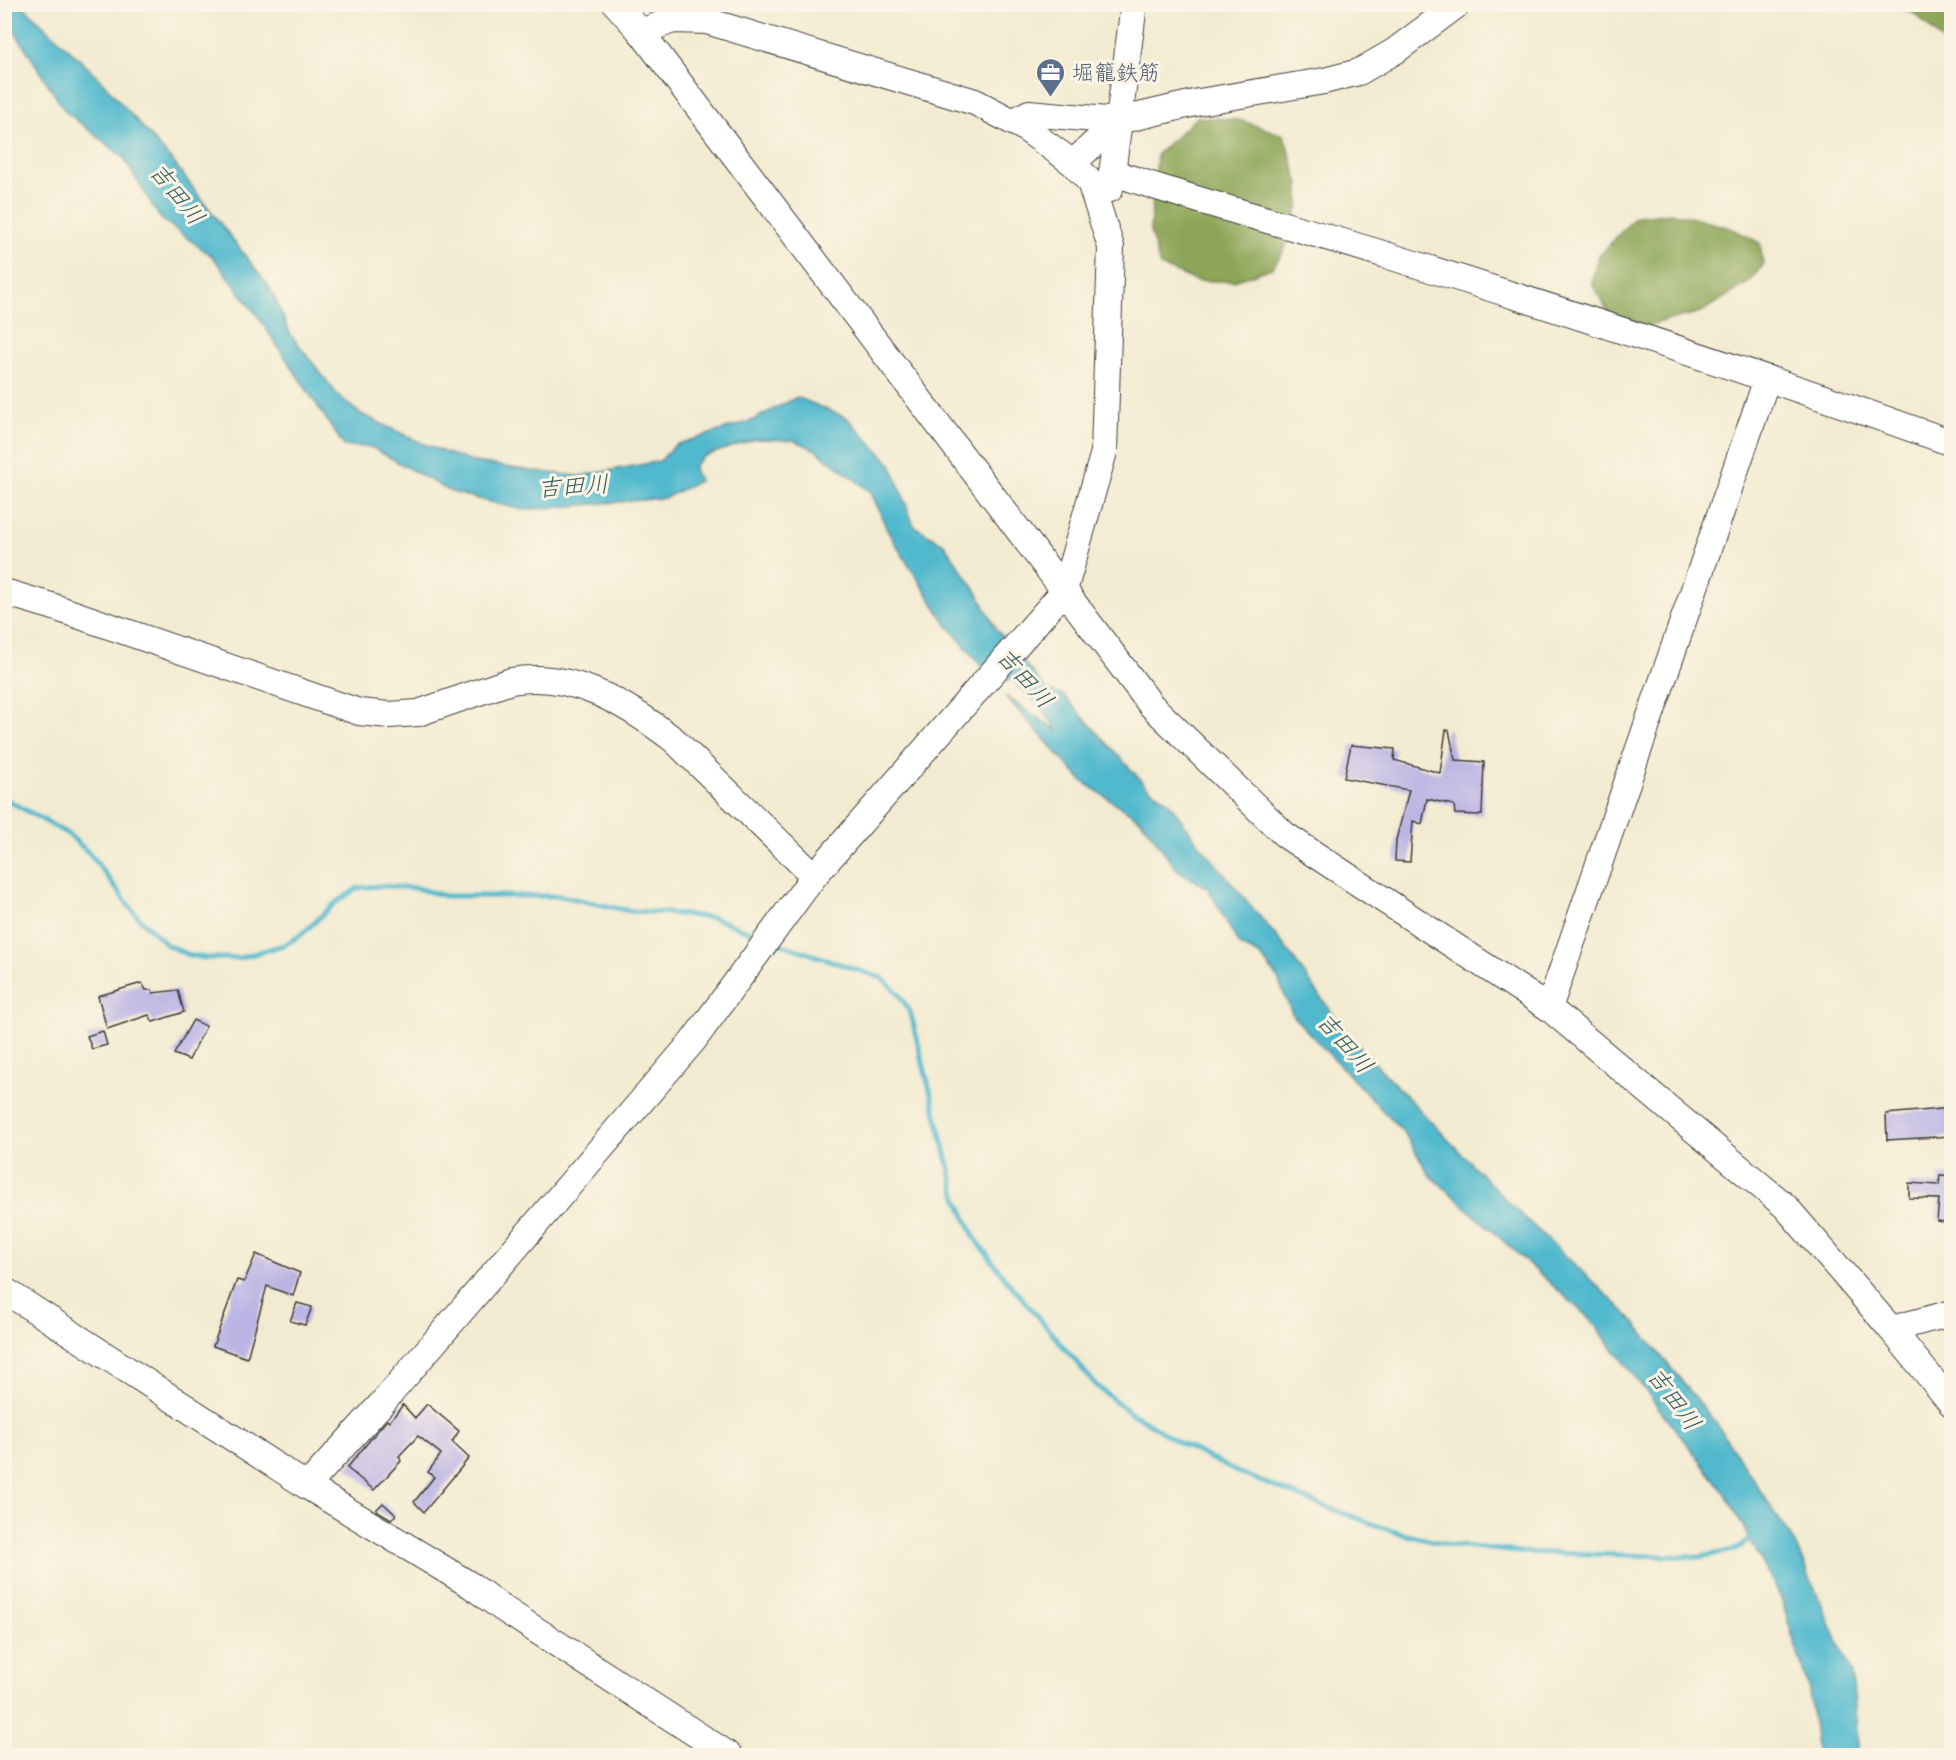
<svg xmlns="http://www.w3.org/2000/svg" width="1956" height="1760" viewBox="0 0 1956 1760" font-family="Mynerve,'Klee One',sans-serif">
	<rect width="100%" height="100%" fill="#fcf5e5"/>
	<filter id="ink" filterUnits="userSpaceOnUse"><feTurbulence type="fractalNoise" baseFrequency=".0167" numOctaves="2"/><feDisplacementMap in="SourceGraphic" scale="12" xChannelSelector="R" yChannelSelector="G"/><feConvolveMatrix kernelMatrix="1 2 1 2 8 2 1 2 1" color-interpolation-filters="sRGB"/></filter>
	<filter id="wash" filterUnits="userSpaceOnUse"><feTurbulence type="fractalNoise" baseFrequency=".008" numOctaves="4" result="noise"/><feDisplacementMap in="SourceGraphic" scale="24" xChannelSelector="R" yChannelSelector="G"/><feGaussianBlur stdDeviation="1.35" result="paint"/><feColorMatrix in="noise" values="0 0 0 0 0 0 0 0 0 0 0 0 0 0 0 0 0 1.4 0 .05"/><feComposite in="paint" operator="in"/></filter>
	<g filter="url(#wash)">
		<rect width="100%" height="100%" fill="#f3ebd1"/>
		<!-- forest -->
		<g fill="#8ca556" stroke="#546039" stroke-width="1.5">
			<path d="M1891 5H1951V50L1917 15Z"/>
			<path d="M1197 117 1239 120 1284 135 1299 184V206L1284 251 1272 268 1234 281H1197L1160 266 1150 231 1157 154Z"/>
			<path d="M1674 213 1731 228 1760 243 1763 265 1748 283 1701 312 1649 325 1612 318 1592 283 1597 258 1636 216Z"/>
		</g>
		<!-- water -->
		<path fill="#51b9ce" stroke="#366a75" stroke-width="1.5" d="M4 5H22L98 77 174 163 270 288 291 335 337 394 359 413 428 446 469 461 532 471 580 476 660 461 675 445 751 421 797 397 847 418 891 464 914 526 944 544 977 592 997 630 1047 690 1063 695 1148 788 1168 801 1196 840 1286 948 1347 1034 1506 1200 1629 1316 1718 1426 1794 1542 1852 1673 1859 1755H1817L1809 1690 1781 1598 1727 1496 1590 1319 1429 1174 1405 1134 1293 1016 1278 979 1261 956 1239 945 1208 888 1178 871 1141 820 1083 782 1005 696 1058 731 1040 706 1011 678 996 684 945 622 888 532 871 492 814 449 794 440 755 439 702 457 693 467 699 481 665 498 523 510 451 492 371 447 344 446 257 315 213 257 160 218 123 157 65 111 5 16Z"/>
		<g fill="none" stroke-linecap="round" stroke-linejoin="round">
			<!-- stream -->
			<g stroke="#51b9ce" stroke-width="5">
				<path d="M4 798 68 834 90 854 137 916 167 945 189 955 205 958H239L284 945 301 935 335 903 358 888 381 886 416 888 445 896H561L630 911 669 913 714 918 761 936"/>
				<path d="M775 942 882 978 898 993 909 1010 912 1019 957 1198 974 1237 1008 1282 1096 1385 1130 1413 1144 1420 1174 1440 1237 1472 1313 1502 1395 1532 1444 1544 1519 1552 1700 1557 1735 1550 1756 1536"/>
			</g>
		</g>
		<g id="blocks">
			<!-- building -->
			<g fill="#bbb4e4">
				<path d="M1446 730H1449L1455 760 1484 762 1482 815 1455 814 1454 805 1427 799 1422 824 1413 821 1410 862 1395 861 1396 840 1409 790 1344 778 1351 745 1395 749 1394 760 1440 773Z"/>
				<path d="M142 983 146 990H152L153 993 178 990 184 1012 153 1022 149 1015 107 1029 98 996Z"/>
				<path d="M193 1020 206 1026 189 1060 174 1054Z"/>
				<path d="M103 1031 107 1045 92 1049 87 1036Z"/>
				<path d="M1952 1108V1136L1887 1140 1886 1114Z"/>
				<path d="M1940 1175 1952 1176V1223L1937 1221 1939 1199 1909 1198V1183L1939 1185Z"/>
				<path d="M256 1254 300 1273 293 1296 267 1286 247 1358 213 1346 237 1280 244 1282Z"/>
				<path d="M297 1303 312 1307 305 1325 290 1321Z"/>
				<path d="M427 1404 459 1431 452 1442 469 1458 424 1512 414 1502 434 1477 428 1472 441 1454 418 1436 399 1456 401 1461 374 1490 347 1468 379 1429 387 1420 389 1422 403 1405 415 1418Z"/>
				<path d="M383 1503 396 1515 391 1519 376 1510Z"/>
			</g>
		</g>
	</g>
	<g filter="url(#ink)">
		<use href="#blocks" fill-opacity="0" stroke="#3c3b37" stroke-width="1.5"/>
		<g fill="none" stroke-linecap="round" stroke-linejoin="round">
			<defs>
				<g id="minor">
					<path d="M616 4 641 32 1151 705 1285 835 1549 1008 1785 1206 1891 1329 1952 1404"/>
					<path d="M1013 122 1029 113 1118 121"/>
					<path d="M1073 163 1118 121 1199 102 1324 81 1359 72 1395 51 1458 4"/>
					<path d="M1112 172C1203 204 1297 227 1389 256 1577 315 1766 376 1952 443"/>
					<path d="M1110 189 1134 4"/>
					<path d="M4 592 51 606 359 712 389 715 418 713 511 681C572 670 627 704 674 740L814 876"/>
					<path d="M1549 1008 1767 379"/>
					<path d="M4 1290 307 1486 384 1401 693 1041 814 876 1064 591 1104 452 1111 247 1090 182 1073 163 1023 127 975 102 707 21 673 20 641 32"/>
					<path d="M1891 1329 1952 1313"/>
					<path d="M307 1486 472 1586 502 1608 730 1756"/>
				</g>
			</defs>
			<!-- minor casing -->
			<use href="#minor" stroke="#3c3b37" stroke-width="28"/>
			<!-- minor -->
			<use href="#minor" stroke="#fff" stroke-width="26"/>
		</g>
	</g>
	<!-- icons -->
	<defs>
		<symbol id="office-pin" viewBox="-11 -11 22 30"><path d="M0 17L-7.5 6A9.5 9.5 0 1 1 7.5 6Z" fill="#5c6f8a" stroke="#fcf5e5"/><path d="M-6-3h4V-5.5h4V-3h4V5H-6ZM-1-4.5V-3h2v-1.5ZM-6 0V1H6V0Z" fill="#fff"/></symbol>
	</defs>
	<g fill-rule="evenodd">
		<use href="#office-pin" x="1034" y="56" width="33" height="45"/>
	</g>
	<g text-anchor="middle" stroke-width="6" stroke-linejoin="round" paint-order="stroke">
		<!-- service labels -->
		<g font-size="22" fill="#4e5e75" stroke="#fcf5e5" text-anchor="start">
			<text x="1072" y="80">堀籠鉄筋</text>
		</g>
		<!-- water labels -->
		<g font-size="24" font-style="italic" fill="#315b63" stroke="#fcf5e5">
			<text transform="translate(177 194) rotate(51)" y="8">吉田川</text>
			<text transform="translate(573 486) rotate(-4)" y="8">吉田川</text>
			<text transform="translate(1025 678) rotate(48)" y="8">吉田川</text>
			<text transform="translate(1345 1043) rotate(49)" y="8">吉田川</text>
			<text transform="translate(1674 1399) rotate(53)" y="8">吉田川</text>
		</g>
	</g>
	<!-- margin -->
	<rect width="1956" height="1760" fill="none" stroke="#fcf5e5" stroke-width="24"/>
</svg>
